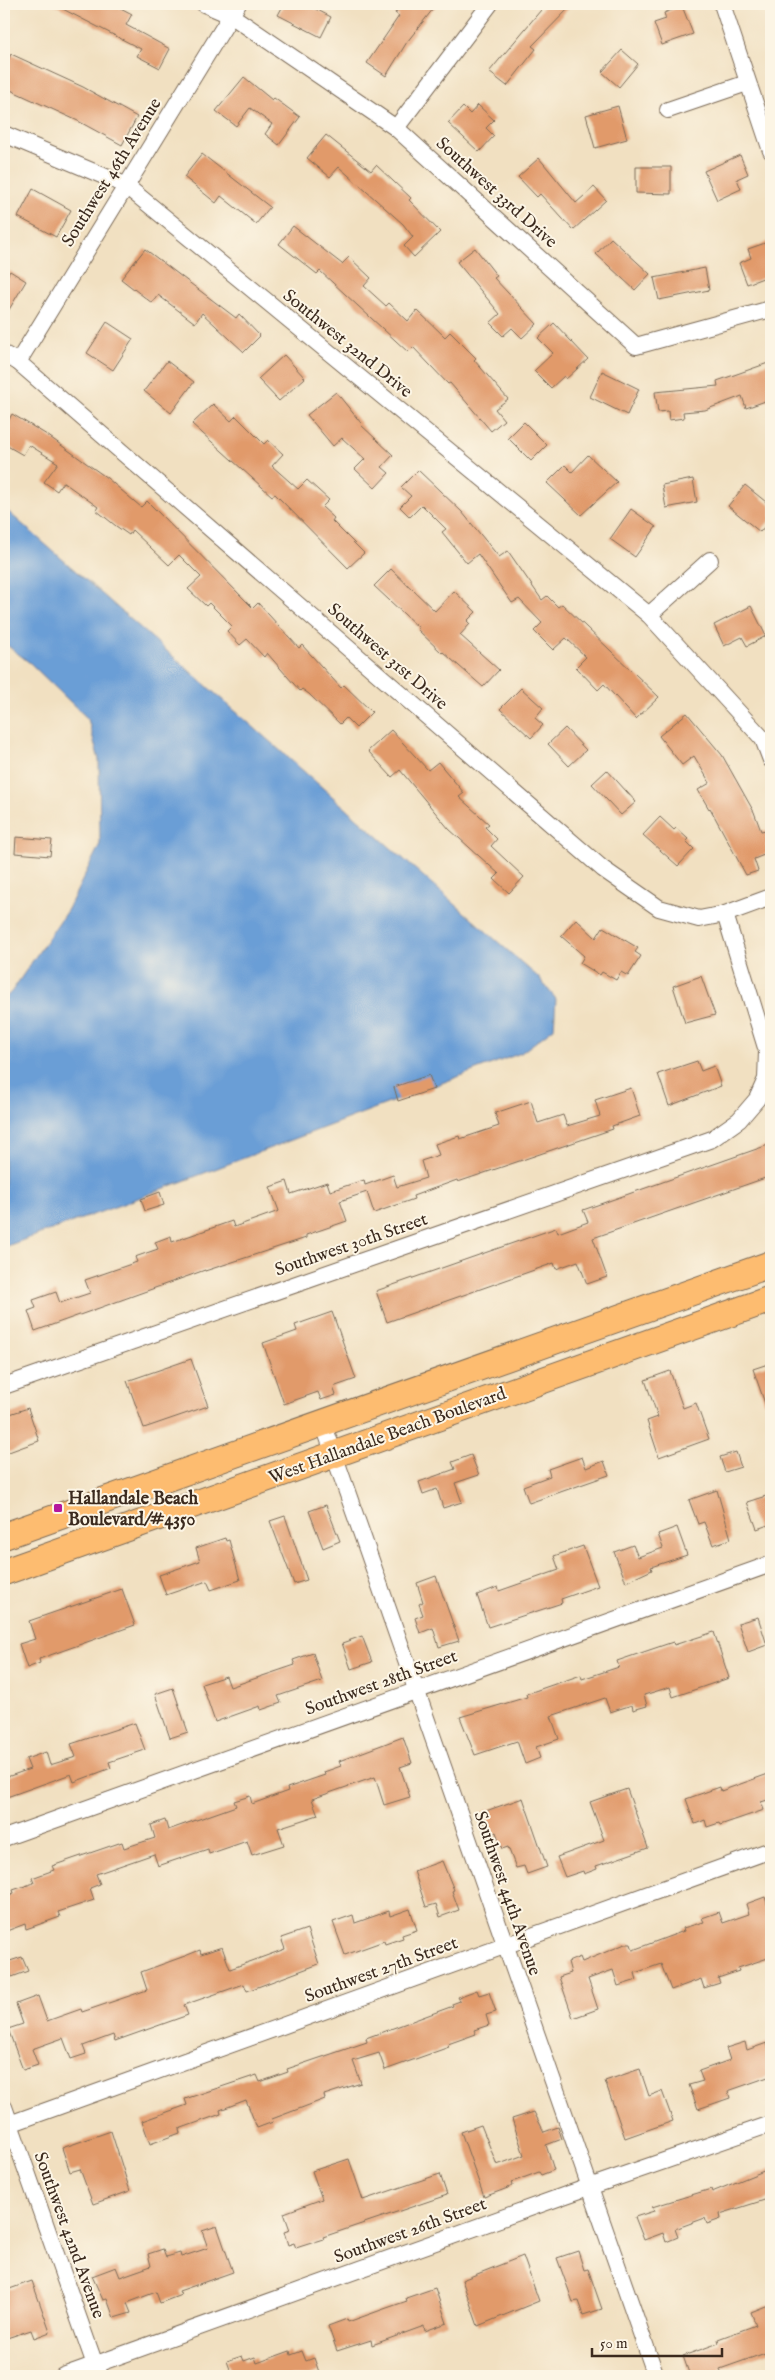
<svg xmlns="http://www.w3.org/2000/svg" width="775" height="2380" viewBox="0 0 775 2380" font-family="'IM FELL English',serif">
	<rect width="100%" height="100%" fill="#fcf5e5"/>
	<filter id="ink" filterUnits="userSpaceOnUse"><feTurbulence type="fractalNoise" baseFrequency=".02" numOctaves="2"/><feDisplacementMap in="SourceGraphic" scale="10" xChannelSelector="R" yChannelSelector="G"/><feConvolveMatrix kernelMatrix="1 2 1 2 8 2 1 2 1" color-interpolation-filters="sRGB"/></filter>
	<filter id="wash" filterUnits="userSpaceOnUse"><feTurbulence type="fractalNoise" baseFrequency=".0096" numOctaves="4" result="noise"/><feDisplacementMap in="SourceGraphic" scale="20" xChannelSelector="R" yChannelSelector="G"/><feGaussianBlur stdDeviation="1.12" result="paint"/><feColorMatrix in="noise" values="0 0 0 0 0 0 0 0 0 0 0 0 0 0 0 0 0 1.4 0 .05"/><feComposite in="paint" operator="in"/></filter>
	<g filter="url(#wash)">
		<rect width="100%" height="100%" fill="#f1e0c1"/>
		<!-- water -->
		<path fill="#6a9ed6" stroke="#52647a" d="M4 508 538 977 556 999 554 1028 521 1053 120 1205 4 1247V999L12 991 68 909 100 844 99 760 88 719 30 663 4 643Z"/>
		<g id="blocks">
			<!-- building -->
			<g fill="#e19a6b">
				<path d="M53 4H113L132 14 126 25 170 49 160 68 137 56 141 49Z"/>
				<path d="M284 4H306L331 17 321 37 278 15Z"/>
				<path d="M402 4H437L407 42 386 76 367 63 399 16 395 13Z"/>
				<path d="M546 4H573L532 46 536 49 507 86 489 72Z"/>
				<path d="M682 6 693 34 662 45 654 23 666 19 664 13Z"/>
				<path d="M622 50 638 64 619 87 602 72Z"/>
				<path d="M11 54 83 87 137 117 122 145 78 121 4 87V69Z"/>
				<path d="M244 77 272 100 274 98 300 117 279 145 265 134 272 124 250 108 236 126 216 111Z"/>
				<path d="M478 105 494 120 486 128 494 136 479 152 448 123 463 107 470 114Z"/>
				<path d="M618 106 627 139 595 148 586 115Z"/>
				<path d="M326 135 371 171 376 165 411 198 409 200 440 232 414 257 404 246 413 237 403 224 339 167 330 177 307 158Z"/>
				<path d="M202 154 270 207 256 224 221 196 216 203 184 177Z"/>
				<path d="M740 155 748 174 737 179 741 189 717 200 704 171Z"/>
				<path d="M539 158 576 203 594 187 606 200 573 230 540 194 537 197 518 177Z"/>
				<path d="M636 167H671V194L636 193Z"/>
				<path d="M33 189 71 210 56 237 18 217Z"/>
				<path d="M293 226 342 264 349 257 371 278 364 286 386 306 389 303 408 321 417 310 445 337 450 332 476 358 474 360 508 399 495 409 504 420 491 431 450 383 448 384 413 347 408 352 320 271 317 274 279 244Z"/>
				<path d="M611 238 650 274 635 290 596 254Z"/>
				<path d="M768 242 771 252V275L747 284 739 263 751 258 748 249Z"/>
				<path d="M475 248 497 276 494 278 537 324 522 338 512 328 503 336 490 323 500 314 457 262Z"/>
				<path d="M145 249 236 318 239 314 260 336 244 352 202 313 195 323 158 295 152 303 121 279Z"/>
				<path d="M705 268 709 290 659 300 654 278Z"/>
				<path d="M10 271 26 281 4 318V281Z"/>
				<path d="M107 322 133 339 113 370 87 353Z"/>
				<path d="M554 323 588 359 566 379 564 376 551 388 534 371 553 353 538 338Z"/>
				<path d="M284 355 305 378 279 401 258 379Z"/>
				<path d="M167 361 194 382 171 413 144 391Z"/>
				<path d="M771 362V399L746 408 742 396 705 410 683 412 684 418 669 420 668 411 658 412 655 392 718 386 717 381Z"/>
				<path d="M602 371 639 389 627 415 590 397Z"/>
				<path d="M336 392 361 423 360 424 393 455 382 467 389 473 375 488 355 469 365 459 342 438 333 446 307 415Z"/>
				<path d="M213 404 231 421 236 416 264 444 268 440 283 454 272 466 298 489 307 480 329 500 322 507 334 518 332 521 364 553 348 568 275 494 272 496 192 424Z"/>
				<path d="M12 414 47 435 107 478 141 507 147 501 253 608 258 603 299 648 302 645 341 688 344 685 372 712 356 728 346 718 340 724 309 694 302 689 300 691 267 653 264 657 247 639 240 645 227 631 232 626 209 603 206 606 188 589 201 577 179 555 169 565 132 530 129 535 116 526 96 510 98 507 63 482 57 491 44 482 58 463 29 445 23 455 4 444V429Z"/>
				<path d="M524 422 547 445 531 461 508 438Z"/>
				<path d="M588 455 617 482 581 515 547 483 565 465 572 472Z"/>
				<path d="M418 470 462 512 499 557 508 551 542 600 547 596 558 607 562 604 659 697 636 719 604 684 598 690 576 667 586 657 566 638 553 650 534 631 542 623 519 599 512 603 478 554 467 563 442 532 446 529 422 505 410 517 400 507 411 496 401 487Z"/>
				<path d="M693 479 697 502 666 508 662 485Z"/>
				<path d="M745 485 771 506V519L760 532 728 506Z"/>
				<path d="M631 509 656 527 635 557 610 539Z"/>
				<path d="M391 569 435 611 454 591 476 612 467 621 470 624 460 635 499 670 483 687 443 652 442 653 417 629 419 628 374 586Z"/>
				<path d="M751 606 766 636 747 646 742 637 724 646 714 625Z"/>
				<path d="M521 688 543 708 535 718 543 725 531 738 500 709Z"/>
				<path d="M687 713 722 755 754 812 761 831 766 830 771 843 766 845 769 853 754 859 758 871 746 875 710 808 709 809 698 790 710 783 694 756 682 765 659 736Z"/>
				<path d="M565 728 586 750 569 766 548 744Z"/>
				<path d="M391 730 428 770 438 762 464 793 459 797 489 824 485 827 497 839 491 846 524 877 509 893 494 879 499 874 449 829 400 770 392 777 368 751Z"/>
				<path d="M607 770 636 802 621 815 592 784Z"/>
				<path d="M660 817 674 830 676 828 688 839 686 841 694 849 678 866 643 835Z"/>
				<path d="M16 837 52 840 50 856 15 853Z"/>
				<path d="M576 919 596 938 603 927 638 948 635 952 641 956 628 976 621 972 616 980 602 972 600 975 580 963 584 956 561 936Z"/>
				<path d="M701 976 715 1015 685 1023 673 986Z"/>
				<path d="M697 1061 701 1071 714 1066 721 1086 669 1106 658 1074Z"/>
				<path d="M429 1075 434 1089 398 1101 394 1087Z"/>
				<path d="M631 1088 640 1116 612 1126 613 1129 458 1182 457 1180 413 1196 414 1199 374 1213 367 1192 340 1201 347 1221 306 1235V1238L205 1271V1270L35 1331 28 1311 36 1308 33 1300 56 1292 60 1303 90 1293 85 1280 137 1262 135 1257 158 1249 155 1242 171 1236 172 1242 232 1221 234 1227 279 1211 270 1187 287 1181 291 1194 327 1182 330 1191 364 1180 365 1185 393 1175 397 1187 426 1178 421 1161 439 1155 435 1144 459 1136 460 1139 499 1126 495 1113 531 1101 538 1123 563 1115 567 1126 600 1116 595 1100Z"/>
				<path d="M771 1144V1176L593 1238 607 1277 587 1284 578 1261 556 1269 554 1263 387 1322 376 1291 556 1228 558 1233 588 1222 583 1210Z"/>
				<path d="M160 1192 164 1205 145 1211 141 1199Z"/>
				<path d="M332 1312 356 1379 333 1387 336 1395 321 1400 318 1392 284 1404 263 1343 297 1331 295 1325Z"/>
				<path d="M191 1359 208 1406 144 1428 127 1381Z"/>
				<path d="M771 1363V1415H769L753 1369Z"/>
				<path d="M670 1371 683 1408 696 1403 709 1439 659 1457 647 1421 658 1417 645 1380Z"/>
				<path d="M28 1408 39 1441 6 1453 4 1445V1416Z"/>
				<path d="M736 1452 741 1467 725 1472 720 1457Z"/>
				<path d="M471 1455 479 1475 455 1483 462 1502 443 1508 437 1489 423 1494 419 1482 455 1469 452 1462Z"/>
				<path d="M582 1457 586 1468 604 1461 609 1475 529 1503 523 1486 550 1476 548 1469Z"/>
				<path d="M717 1490 731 1539 713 1545 704 1522 698 1524 689 1500Z"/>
				<path d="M769 1495 771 1503V1524L757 1529 747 1502Z"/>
				<path d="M326 1505 340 1541 323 1548 309 1511Z"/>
				<path d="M285 1516 307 1580 294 1584 270 1521Z"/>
				<path d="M677 1527 687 1555 651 1567 652 1570 626 1582 614 1552 633 1545 638 1557 663 1548 658 1534Z"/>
				<path d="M225 1538 226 1541 229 1540 240 1580 211 1590 207 1581 166 1595 159 1575 200 1561 196 1548Z"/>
				<path d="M583 1546 598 1586 561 1599 562 1603 488 1627 477 1595 498 1587 499 1591 559 1570 554 1556Z"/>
				<path d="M436 1576 459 1641 439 1647 433 1628 420 1633 415 1618 423 1615 419 1604 423 1602 417 1583Z"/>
				<path d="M122 1589 135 1625 39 1659 40 1663 27 1668 19 1644 35 1639 29 1621Z"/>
				<path d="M758 1617 767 1645 748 1652 738 1623Z"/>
				<path d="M714 1632 729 1678 673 1697 670 1687 644 1695 647 1706 633 1710 632 1705 610 1712 605 1698 551 1716 559 1739 536 1747 540 1758 525 1764 517 1741 475 1755 460 1717 527 1697 526 1694 581 1675 582 1679 619 1667 617 1661 673 1642 674 1645Z"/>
				<path d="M362 1636 372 1662 351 1669 342 1643Z"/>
				<path d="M313 1653 322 1681 278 1696 281 1703 261 1710 260 1706 215 1722 202 1684 226 1676 230 1687 295 1665 293 1660Z"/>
				<path d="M173 1688 188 1732 170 1738 155 1694Z"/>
				<path d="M135 1723 145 1750 109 1762 111 1768 74 1782 71 1774 4 1798V1778L30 1769 26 1759 46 1752 50 1765 76 1757 71 1744Z"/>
				<path d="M403 1737 412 1763 400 1767 410 1797 384 1805 375 1777 312 1799 318 1815 278 1828 284 1845 252 1855 247 1841 209 1854 208 1849 158 1866 154 1854 96 1874 100 1884 90 1888 94 1900 58 1912 60 1917 26 1929 25 1924 4 1932V1897L14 1893 13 1890 34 1883 32 1878 54 1870 52 1866 122 1842 124 1848 155 1838 151 1825 165 1820 168 1830 236 1806 234 1801 250 1796 252 1804 288 1791 287 1788 325 1775 324 1772 341 1766 339 1761Z"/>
				<path d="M771 1773V1799L761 1802 764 1810 720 1825 719 1823 707 1827 705 1820 695 1824 686 1799 720 1787 721 1791Z"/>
				<path d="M627 1789 648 1848 596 1866 597 1869 584 1874 583 1871 565 1877 557 1857 604 1840 590 1802Z"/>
				<path d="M523 1798 547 1867 527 1874 524 1866 516 1868 508 1847 502 1849 496 1832 488 1835 480 1813Z"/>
				<path d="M442 1861 454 1890 452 1891 459 1910 440 1917 436 1904 426 1907 414 1871Z"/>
				<path d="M765 1897 771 1916V1957L738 1968 739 1971 718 1978 720 1983 704 1988 701 1979 671 1990 661 1964 635 1973 637 1980 618 1986 613 1970 588 1979 598 2009 573 2018 559 1977 571 1973 568 1962 580 1957 582 1962 625 1944H631L633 1950 684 1931 683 1928 704 1922 702 1918 719 1912 723 1923 749 1914 746 1904Z"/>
				<path d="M410 1909 417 1930 402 1935 403 1938 385 1944 384 1941 345 1955 333 1922 353 1915 355 1923 389 1911 390 1916Z"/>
				<path d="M307 1929 319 1964 247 1991 244 1984 184 2005 188 2015 115 2041 113 2035 83 2046 86 2054 71 2059 63 2038 32 2049 38 2065 23 2070 8 2029 23 2024 16 2004 38 1996 47 2021 81 2009 82 2012 147 1990 141 1972 185 1956 200 1950 201 1954 222 1947 230 1969 285 1949 281 1938Z"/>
				<path d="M22 1957 28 1971 12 1977 7 1962Z"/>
				<path d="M477 1990 479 1995 489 1992 496 2012 486 2015 489 2025 474 2030 476 2034 448 2044 449 2047 385 2070 379 2053 353 2061 361 2083 324 2095 325 2099 272 2119 273 2122 257 2128 246 2100 220 2110 221 2114 179 2129 180 2133 150 2144 142 2121 187 2105 185 2099 257 2075 260 2082 288 2072 287 2069 367 2042 366 2038 453 2006 452 2004 460 2001 458 1997Z"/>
				<path d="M745 2042 747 2050 767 2043 771 2056V2076L728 2091 730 2098 698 2109 689 2085 703 2081 699 2071 730 2060 726 2048Z"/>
				<path d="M640 2069 649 2096 662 2091 673 2121 625 2138 605 2081Z"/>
				<path d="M534 2112 544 2132 558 2127 562 2139 546 2145 554 2170 541 2175 539 2172 512 2182 513 2186 484 2197 461 2132 481 2125 497 2165 524 2155 512 2119Z"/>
				<path d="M111 2131 130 2191 93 2204 80 2169 70 2172 62 2148Z"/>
				<path d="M349 2159 363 2200 440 2174 447 2195 323 2237 324 2239 296 2248 294 2243 288 2245 284 2232 290 2230 284 2213 322 2199 312 2171Z"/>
				<path d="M771 2168V2198L720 2214 721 2219 707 2224 705 2218 675 2229 678 2237 666 2242 663 2233 644 2240 635 2217 654 2211 652 2207 711 2189 712 2192Z"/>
				<path d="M217 2226 233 2272 179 2291 181 2295 160 2303 156 2292 127 2303 131 2313 114 2318 107 2299 103 2300 92 2276 116 2267 120 2277 151 2266 148 2254 163 2249 166 2257 180 2253 181 2257 208 2248 202 2231Z"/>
				<path d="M578 2251 584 2270 588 2269 602 2309 583 2315 578 2301 573 2302 557 2258Z"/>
				<path d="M523 2256 539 2301 478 2326 462 2280Z"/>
				<path d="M32 2281 50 2332 34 2338 31 2330 4 2339V2291Z"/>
				<path d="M435 2288 447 2323 425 2331 424 2326 372 2345 371 2340 337 2351 328 2326 347 2319 348 2322 384 2309 407 2301 406 2298Z"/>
				<path d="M771 2304V2351L720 2369 722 2376H690L683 2356 719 2343 718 2339 756 2325 751 2312Z"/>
				<path d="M290 2351 291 2355 302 2351 306 2361 314 2358 319 2372 306 2376H225V2374L231 2372 227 2361 242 2356 244 2361 255 2357 257 2363Z"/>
			</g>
		</g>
	</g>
	<g filter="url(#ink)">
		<use href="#blocks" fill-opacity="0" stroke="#7b6a57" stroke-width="1"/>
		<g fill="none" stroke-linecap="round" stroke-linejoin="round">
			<defs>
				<g id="street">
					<path d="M204 4 232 16 396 128 636 346 771 309"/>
					<path d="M722 4 771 151"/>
					<path d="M668 110 747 83"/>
					<path d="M396 128 490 4"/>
					<path d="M4 134 125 185 649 615 763 739 771 760"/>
					<path d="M4 354 18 362 603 869 659 908 699 919 725 914 771 897"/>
					<path d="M18 362 238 4"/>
					<path d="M649 615 710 560"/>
					<path d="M4 1386 712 1139 739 1120 757 1099 766 1079 767 1051 725 914"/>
					<path d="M323 1423 656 2376"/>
					<path d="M4 1838 771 1564"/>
					<path d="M4 2107 99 2376"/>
					<path d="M4 2126 771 1850"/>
					<path d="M63 2376 566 2195 771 2124"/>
				</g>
				<g id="primary">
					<path d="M4 1536 771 1264"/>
					<path d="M4 1572 771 1299"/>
				</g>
			</defs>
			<!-- street casing -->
			<use href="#street" stroke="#7b6a57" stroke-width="18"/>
			<!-- primary casing -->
			<use href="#primary" stroke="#7b6a57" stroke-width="28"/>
			<!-- street -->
			<use href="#street" stroke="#fff" stroke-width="16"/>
			<!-- primary -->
			<use href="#primary" stroke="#fdbc70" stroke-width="26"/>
		</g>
	</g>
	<!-- markers -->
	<rect fill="#b5179e" stroke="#fcf5e5" stroke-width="2" x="53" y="1503" width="10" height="10" rx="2.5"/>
	<g text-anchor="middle" stroke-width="4" stroke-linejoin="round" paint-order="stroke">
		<!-- street labels -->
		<g font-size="18" fill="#3b2a1e" stroke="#fcf5e5">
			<text transform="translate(111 172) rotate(-58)" y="6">Southwest 46th Avenue</text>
			<text transform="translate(497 192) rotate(42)" y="6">Southwest 33rd Drive</text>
			<text transform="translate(348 343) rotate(39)" y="6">Southwest 32nd Drive</text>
			<text transform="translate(388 656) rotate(41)" y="6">Southwest 31st Drive</text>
			<text transform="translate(351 1244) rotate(-19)" y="6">Southwest 30th Street</text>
			<text transform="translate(387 1435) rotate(-20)" y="6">West Hallandale Beach Boulevard</text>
			<text transform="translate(381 1682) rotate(-20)" y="6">Southwest 28th Street</text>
			<text transform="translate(508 1893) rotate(71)" y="6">Southwest 44th Avenue</text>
			<text transform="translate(381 1969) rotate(-20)" y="6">Southwest 27th Street</text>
			<text transform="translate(410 2230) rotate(-20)" y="6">Southwest 26th Street</text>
			<text transform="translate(70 2235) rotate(70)" y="6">Southwest 42nd Avenue</text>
		</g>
		<!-- poi labels -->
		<g font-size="18" font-weight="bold" fill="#3b2a1e" stroke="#fcf5e5" text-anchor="start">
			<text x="68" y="1504">Hallandale Beach<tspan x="68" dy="21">Boulevard/#4350</tspan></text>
		</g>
	</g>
	<!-- margin -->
	<rect width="775" height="2380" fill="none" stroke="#fcf5e5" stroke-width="20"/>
	<!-- scale -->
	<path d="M592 2348v8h130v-8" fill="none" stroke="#3b2a1e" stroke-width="2.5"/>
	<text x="600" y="2348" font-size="15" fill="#3b2a1e" stroke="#fcf5e5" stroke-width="4" paint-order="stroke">50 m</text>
</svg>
